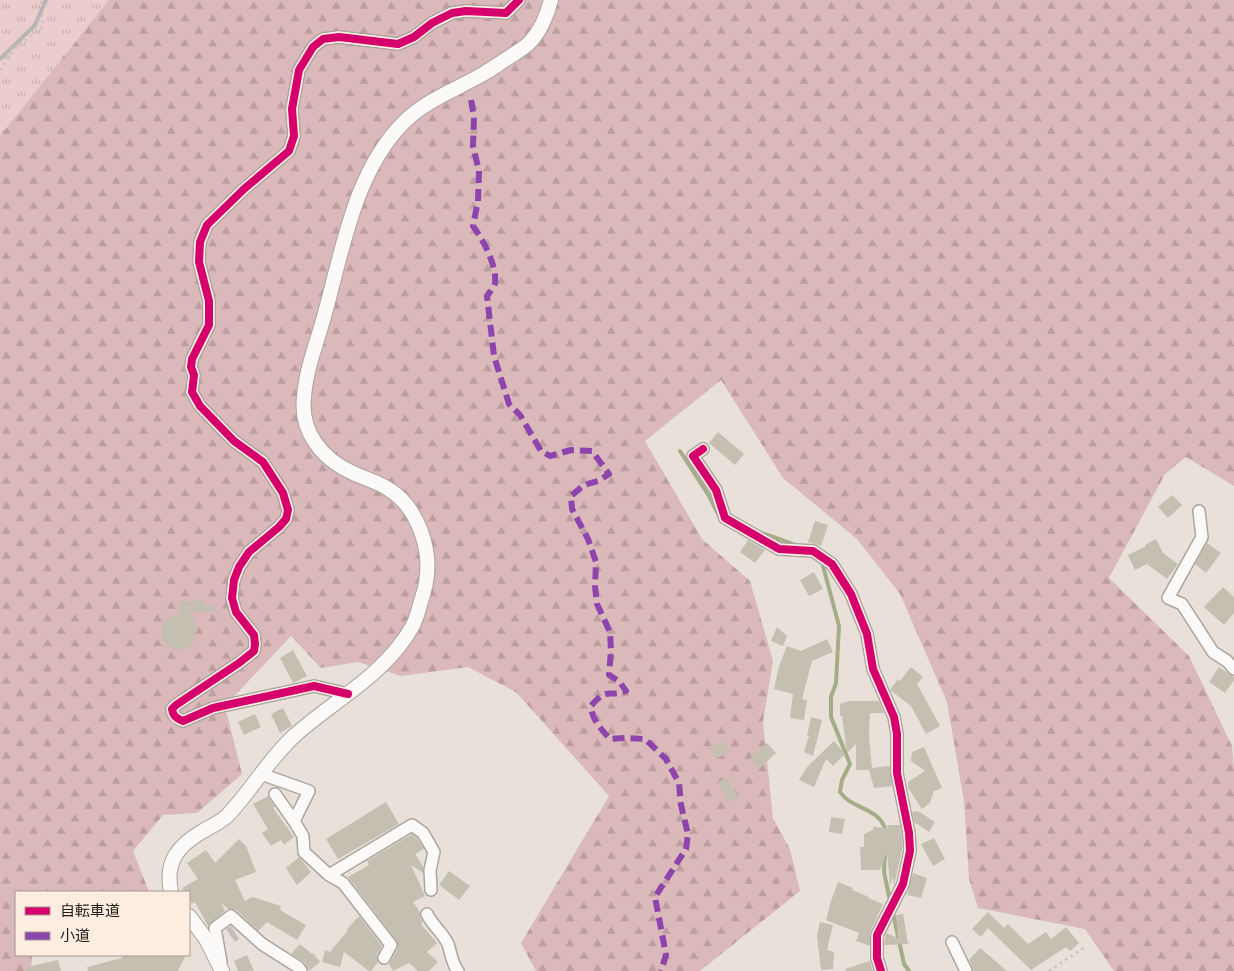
<svg xmlns="http://www.w3.org/2000/svg" width="1234" height="971" viewBox="0 0 1234 971" font-family="Arial,'Noto Sans JP',sans-serif">
	<defs>
		<pattern id="forest-firs" width="22" height="20" patternUnits="userSpaceOnUse" patternTransform="scale(1.25)"><rect width="22" height="20" fill="#dbb8ba"/><path d="M5 1l3.5 6h-7zM16 11l3.5 6h-7z" fill="#bc9e9f"/></pattern>
		<pattern id="park-tufts" width="24" height="20" patternUnits="userSpaceOnUse" patternTransform="scale(1.25)"><rect width="24" height="20" fill="#eccdce"/><path d="M3 7l-1-3M5 7V3M7 7l1-3M15 17l-1-3M17 17v-4M19 17l1-3" fill="none" stroke="#cab0b0"/></pattern>
	</defs>
	<rect width="100%" height="100%" fill="#e9e1d9"/>
	<!-- forest -->
	<path fill="url(#forest-firs)" d="M0 0H1234V486L1186 457 1165 474 1109 578 1189 656 1232 746 1234 768V971H1114L1085 929 978 908 969 879 964 801 947 702 900 594 857 539 783 478 721 380 645 441 702 539 750 581 773 661 763 722 773 818 790 849 800 891 700 971H536L521 943 609 796 516 692 468 667 401 676 358 662 321 668 291 636 225 706 242 774 197 813 163 815 133 851 149 892H16V955H35L32 957 31 971H0Z"/>
	<!-- park -->
	<path fill="url(#park-tufts)" d="M0 0H109L0 136Z"/>
	<g fill="none" stroke-linecap="round" stroke-linejoin="round">
		<!-- stream -->
		<g stroke="#a4ad88" stroke-width="4">
			<path d="M680 451 709 496 719 516"/>
			<path d="M758 533C768 533 784 542 796 545"/>
			<path d="M820 561 822 562 839 626 836 683 831 697V717L850 764 842 780 840 792C852 810 881 807 886 832"/>
			<path d="M885 854 884 872 890 901"/>
			<path d="M893 913 904 964 909 971"/>
		</g>
	</g>
	<!-- building -->
	<g fill="#c5bfb1">
		<path d="M718 432 744 454 735 465 709 443Z"/>
		<path d="M1172 495 1182 505 1168 518 1158 507Z"/>
		<path d="M815 521 828 525 821 546 808 542Z"/>
		<path d="M1156 539 1163 553 1178 564 1167 579 1147 564 1135 570 1128 555 1146 546 1145 545Z"/>
		<path d="M748 540 765 550 755 563 740 552Z"/>
		<path d="M1207 543 1221 553 1206 573 1195 564Z"/>
		<path d="M814 572 823 589 809 596 800 580Z"/>
		<path d="M1223 587 1234 597V613L1224 625 1204 607Z"/>
		<path d="M204 599V605L216 607V612H191L197 631 192 644 187 648 180 650 174 649 168 646 163 640 161 634 162 627 165 621 171 617 178 614 181 600 192 602V600Z"/>
		<path d="M777 627 787 636 783 646 771 641Z"/>
		<path d="M827 639 833 652 812 661 802 699 807 700 804 720 790 718 793 694 774 689 779 666 787 646 801 651Z"/>
		<path d="M293 650 307 676 293 683 280 658Z"/>
		<path d="M911 667 923 677 917 684 940 726 926 734 911 706 890 690 898 679 900 681Z"/>
		<path d="M1219 667 1234 677V680L1225 693 1209 682Z"/>
		<path d="M849 701H879L884 713H870L869 736 872 768 890 766 892 786 874 788 869 770H856V744L847 753 842 716H840V704Z"/>
		<path d="M283 708 292 726 280 733 271 714Z"/>
		<path d="M255 714 261 727 244 735 238 722Z"/>
		<path d="M811 717 822 720 813 756 804 752 809 736H807Z"/>
		<path d="M723 741 729 752 716 759 710 748Z"/>
		<path d="M834 741 845 754 833 766 826 759 814 787 799 780 807 767Z"/>
		<path d="M767 743 776 753 759 769 749 759Z"/>
		<path d="M924 747 942 788 934 791 930 803 922 809 908 788V782L925 771 911 761 912 752Z"/>
		<path d="M726 777 739 797 730 803 718 783Z"/>
		<path d="M268 796 275 807 273 808 294 837 284 845 281 840 271 846 262 833 268 829 253 804Z"/>
		<path d="M386 802 399 824 338 859 326 839Z"/>
		<path d="M918 811 935 822 929 832 914 822 912 812Z"/>
		<path d="M831 817 845 819 842 834 829 832Z"/>
		<path d="M887 825H900L902 834V850L894 886 893 877 890 885 887 852 880 870H861L860 847H864V834L873 830V827L888 828Z"/>
		<path d="M412 834 417 838 424 849 415 854 423 867V873L411 865 425 896 413 902 420 912V917L423 923 421 924 437 943 427 952 438 962 429 971H418L409 963 393 971 389 964 398 948 397 941 348 877 369 865 367 861Z"/>
		<path d="M934 838 945 859 933 866 921 844Z"/>
		<path d="M239 839 246 846 256 872 235 880 245 901 252 897 281 906 280 910 306 925 297 940 267 922 258 931 236 910 228 909 221 903 225 911 208 926 195 902 192 904 189 899V892H185L182 888 198 879 187 863 206 850 215 863Z"/>
		<path d="M299 857 311 872 297 885 286 868Z"/>
		<path d="M449 871 470 886 459 900 439 885Z"/>
		<path d="M913 873 927 878 921 898 907 895Z"/>
		<path d="M838 882 853 888 852 890 869 897 868 898 883 904 870 932V946L856 941 859 933 826 920 831 901Z"/>
		<path d="M988 912 1004 928 1008 924 1028 944 1046 932 1051 939 1066 927 1079 943 1070 951 1066 947 1031 970 988 928 981 937 972 929Z"/>
		<path d="M903 914 908 943 911 944 884 945 886 933 898 938 896 915Z"/>
		<path d="M359 916 382 946 377 955 378 962 371 971H369L344 952 340 967 322 962 325 950 330 952 348 930 347 929Z"/>
		<path d="M820 922 833 925 827 950 834 952 833 969 821 970 817 936Z"/>
		<path d="M231 926 239 939 235 942 226 929Z"/>
		<path d="M300 944 312 954 313 953 320 962 309 971 304 962 291 954Z"/>
		<path d="M980 948 1007 971H974L969 960Z"/>
		<path d="M121 955H186L178 971H88L87 967 122 958Z"/>
		<path d="M247 955 254 971H238L234 961Z"/>
		<path d="M58 960 61 971H27V967Z"/>
		<path d="M870 961 873 971H846L845 969Z"/>
	</g>
	<g fill="none" stroke-linecap="round" stroke-linejoin="round">
		<defs>
			<g id="minor">
				<path d="M703 449 693 456 716 490 725 518 779 549 813 551 832 564 851 594 867 634 873 669 894 717 897 734V773L909 833 910 851 903 884 877 935V958L881 971"/>
				<path d="M1199 511 1202 537 1168 598 1182 604 1213 652 1227 661 1234 669"/>
				<path d="M348 694 314 686 213 708 183 721C176 718 173 716 172 709L176 705 239 663 254 651 255 644 254 635 236 612 232 598 234 580 239 567 249 552 279 527 286 519 288 510 283 493 263 462 234 441 200 406 192 392 194 375 191 367 192 359 209 325V301L199 262 200 242 207 225 244 189 289 151 294 136 292 109 299 70 313 47 323 39 339 37 398 44 414 37 432 23 452 13 466 11 506 13 519 0"/>
				<path d="M261 774 309 791 294 821 303 836 304 852 329 875 343 883 391 945 384 958"/>
				<path d="M275 794 294 821"/>
				<path d="M329 875 412 825 423 833 434 852 430 870 431 890"/>
				<path d="M427 914C432 925 443 933 448 944 451 953 452 964 458 971"/>
				<path d="M952 942 966 971"/>
				<path d="M221 962 215 928 231 916 262 944 298 967 301 971"/>
			</g>
			<g id="tertiary">
				<path d="M171 892C165 862 177 846 203 831 212 826 219 823 227 816 251 791 268 760 294 736 334 700 385 675 412 627 416 620 418 612 420 605 422 597 425 590 426 582 432 550 418 508 390 490 379 482 366 479 353 473 322 459 300 432 304 397 306 368 318 340 325 313 343 248 355 171 404 122 426 100 457 89 483 74 492 69 500 63 508 58 515 53 525 48 531 41 542 29 547 15 551 0"/>
				<path d="M189 916 206 939 222 971"/>
			</g>
		</defs>
		<!-- minor casing -->
		<use href="#minor" stroke="#aba49f" stroke-width="14"/>
		<!-- tertiary casing -->
		<use href="#tertiary" stroke="#aba49f" stroke-width="16"/>
		<!-- path -->
		<g stroke="#c5c3c0" stroke-width="2.5" stroke-dasharray="2.5 4" stroke-linecap="butt">
			<path d="M0 70 14 50 43 26 41 0"/>
			<path d="M400 937 418 921"/>
			<path d="M1049 971 1085 947"/>
		</g>
		<!-- minor -->
		<use href="#minor" stroke="#fcfaf9" stroke-width="11"/>
		<!-- tertiary -->
		<use href="#tertiary" stroke="#fcfaf9" stroke-width="14"/>
		<!-- rail -->
		<path stroke="#b7b5b3" stroke-width="4" d="M0 59 35 25 46 0"/>
		<!-- quiet -->
		<path stroke="#8e44ad" stroke-width="6" stroke-dasharray="12 6" stroke-linecap="butt" d="M471 100 474 117 473 146 479 171 478 201 473 226C483 240 497 265 495 283 494 287 490 292 487 296L494 356 509 404 520 415 541 451 550 456 571 450 592 451 609 474 598 481 584 485 571 496 572 509 588 539 596 562 595 587 597 604 610 632 611 651 609 675 619 681 626 691C607 698 608 686 591 706 592 720 601 729 610 739L625 738 645 739 666 759 679 783 681 805 688 834 686 849 655 897 666 955 661 971"/>
		<defs>
			<g id="cycleway">
				<path d="M703 449 693 456 716 490 725 518 779 549 813 551 832 564 851 594 867 634 873 669 894 717 897 734V773L909 833 910 851 903 884 877 935V958L881 971"/>
				<path d="M348 694 314 686 213 708 183 721C176 718 173 716 172 709L176 705 239 663 254 651 255 644 254 635 236 612 232 598 234 580 239 567 249 552 279 527 286 519 288 510 283 493 263 462 234 441 200 406 192 392 194 375 191 367 192 359 209 325V301L199 262 200 242 207 225 244 189 289 151 294 136 292 109 299 70 313 47 323 39 339 37 398 44 414 37 432 23 452 13 466 11 506 13 519 0"/>
			</g>
		</defs>
		<!-- cycleway casing -->
		<use href="#cycleway" stroke="#fcede0" stroke-width="11"/>
		<!-- cycleway -->
		<use href="#cycleway" stroke="#d6006c" stroke-width="8"/>
	</g>
	<!-- legend -->
	<rect x="15" y="891" width="175" height="65" fill="#fcede0" stroke="#a59a90"/>
	<rect x="25" y="907" width="25" height="8" fill="#d6006c" stroke="#a59a90"/>
	<text x="60" y="916" font-size="15" fill="#221d18">自転車道</text>
	<rect x="25" y="932" width="25" height="8" fill="#8e44ad" stroke="#a59a90"/>
	<text x="60" y="941" font-size="15" fill="#221d18">小道</text>
</svg>
